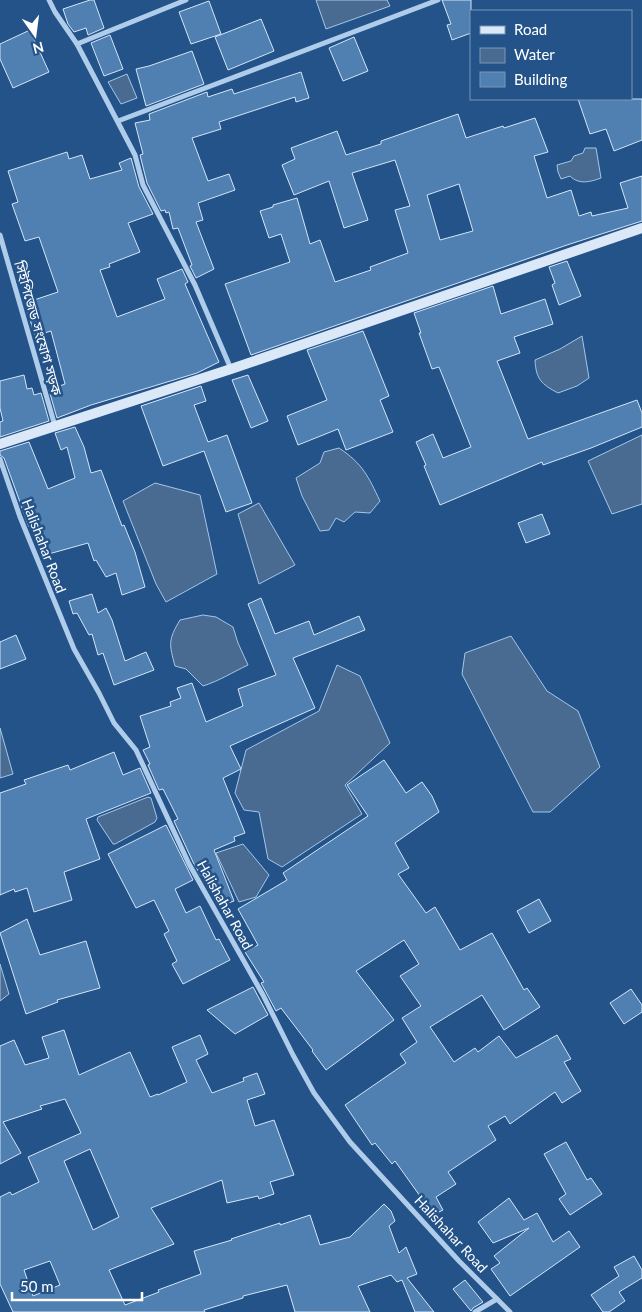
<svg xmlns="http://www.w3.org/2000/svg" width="642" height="1312" viewBox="0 0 642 1312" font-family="Lato,'Noto Sans Bengali',sans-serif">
	<rect width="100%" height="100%" fill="#235388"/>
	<!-- water -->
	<g fill="#4a6b91" stroke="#a3c7ea">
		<path d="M316 0H387L390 6 326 29Z"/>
		<path d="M127 74 137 98 121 104 108 82Z"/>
		<path d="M585 148H596L601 178C590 182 579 185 570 176L561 179 558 172 557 165 571 161 574 156 583 153Z"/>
		<path d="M582 336 589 378 577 386 558 393C541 384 536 379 535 360L560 349Z"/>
		<path d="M642 435V504L612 514 588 461Z"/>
		<path d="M339 448C363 464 368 476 380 501L370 513 355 512 344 522 336 518 329 530 320 531 302 496 296 478 320 463 324 452Z"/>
		<path d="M155 483 200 495 217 574 166 602 156 584 123 501Z"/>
		<path d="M259 503 295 565 259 584 238 514Z"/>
		<path d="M203 615 216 617 233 627 238 643 248 665C233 672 219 681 203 686L186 669 175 666C169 644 168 640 180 620Z"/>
		<path d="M511 636 547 691 578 711 600 767 550 812H533L462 674 465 653Z"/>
		<path d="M337 665 360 676 390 743 345 785 362 814 282 867 268 859 259 812 244 810 235 793 246 750 319 711Z"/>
		<path d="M0 728 13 774 0 778Z"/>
		<path d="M148 797 151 798 157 818 155 822 115 844H113L97 820 98 817Z"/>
		<path d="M243 844 269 875 256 897 239 902 216 853Z"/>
		<path d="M0 964 9 994 0 1001Z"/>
	</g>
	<!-- building -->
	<g fill="#507fb2" stroke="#d3e5f7" fill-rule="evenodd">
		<path d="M90 0H94L104 28 88 35 86 28 74 32 68 24 63 9Z"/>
		<path d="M442 0H471V33L452 40 447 25 451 24Z"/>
		<path d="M209 1 221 34 191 44 179 12Z"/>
		<path d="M261 19 274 51 228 70 215 37Z"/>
		<path d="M30 30 49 72 13 88 0 59V44Z"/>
		<path d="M110 35 123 69 104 76 91 43Z"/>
		<path d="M354 37 368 71 343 81 329 48Z"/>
		<path d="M192 51 204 84 146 106 136 69 149 66Z"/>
		<path d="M301 72 309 98 296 102 295 97 219 122 221 129 192 138 208 181 229 174 235 190 198 203 203 220 196 222 214 269 196 278 190 266 192 265 178 228 173 229 169 212 166 213 165 210 161 211 147 183 140 155 143 154 135 123 150 120 149 114 207 92 208 97 232 89 234 94Z"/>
		<path d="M578 99H642V140L614 151 606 129 590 134Z"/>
		<path d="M458 114 466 138 503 126 504 128 535 118 548 152 534 156 547 198 571 190 579 216 591 212 592 216 628 208 620 183 642 176V221L567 245 251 355 225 284 290 262 281 234 269 238 260 211 273 207V205L297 198 310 244 320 240 335 282 371 270 370 267 408 253 395 210 410 206 395 160 352 173 368 220 344 228 329 181 294 195 282 165 295 159 291 148 337 131 346 155 381 144V141ZM459 184 473 231 440 240 427 195Z"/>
		<path d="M67 152 69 159 82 155 90 179 122 170 119 163 131 158 139 187 153 214 128 223 140 252 109 264 110 267 100 270 117 317 165 299 157 279 182 269 188 282 185 284 219 362 197 373 91 405 57 418 49 390 65 384 51 331 35 336 25 303 58 292 39 237 25 241 12 204 18 202 8 171Z"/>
		<path d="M567 261 581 296 559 305 552 285 555 283 549 267Z"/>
		<path d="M493 286 501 314 545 299 553 324 514 337 520 353 497 361 528 439 637 400 642 413V427L591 448 543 465 542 462 440 505 424 466 426 465 416 442 433 434 443 458 471 447 439 367 432 369 419 333H421L414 313Z"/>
		<path d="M363 331 389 396 380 400 393 432 346 450 338 429 298 445 287 416 327 400 307 350Z"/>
		<path d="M24 375 27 389 32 388 34 395 41 393 49 421 0 437V422L3 421 0 408V381Z"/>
		<path d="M248 375 268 421 251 428 232 380Z"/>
		<path d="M201 386 206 401 194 405 208 442 227 435 252 503 226 512 204 451 163 466 141 406Z"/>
		<path d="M75 427 84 447 91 473 101 470 122 526 124 525 135 552 145 587 122 595 116 573 106 577 96 560 94 561 88 543 45 555 35 525 29 527 4 458 0 455V451L29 442 48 489 75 478 67 447 61 450 55 433Z"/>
		<path d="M542 514 550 534 526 543 518 523Z"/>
		<path d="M92 594 98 613 106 608 112 620 125 661 146 652 154 670 114 685 103 653 98 655 92 634 89 635 77 613 73 614 69 601Z"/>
		<path d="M261 598 275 634 309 621 314 635 359 616 365 630 293 658 315 708 230 746 241 769 223 778 245 833 234 837 235 841 214 850 234 901 220 906 207 873 201 876 193 862 174 821 178 819 163 789 159 790 148 765 150 764 143 750 150 747 140 716 171 706 170 702 181 698 177 688 192 683 206 722 243 706 238 689 276 675 248 604Z"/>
		<path d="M16 635 26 659 0 669V642Z"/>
		<path d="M114 752 123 775 140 768 151 793 86 819 100 859 64 872 72 900 34 912 27 888 15 892 14 889 0 895V793L26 784 24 780 68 765 70 770Z"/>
		<path d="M384 760 406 793 422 782 432 796 439 812 395 843 409 868 398 874 426 913 435 907 460 950 492 933 524 990 527 988 540 1007 504 1030 482 995 430 1027 454 1062 475 1048 478 1052 499 1036 516 1058 557 1035 571 1059 564 1062 581 1091 562 1103 555 1092 510 1124 505 1116 488 1126 496 1140 448 1172 456 1184 436 1197 443 1210 431 1216 420 1196 395 1161 392 1164 375 1143 372 1145 345 1105 406 1063 400 1054 417 1042 402 1018 421 1006 400 976 419 964 404 940 356 971 394 1020 326 1070 312 1051 313 1050 281 1008 276 1011 261 983 264 982 245 952 258 945 238 909 287 880 283 873 368 816 347 785Z"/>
		<path d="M166 825 193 880 175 889 186 913 200 906 216 940 219 939 230 960 183 984 172 964 177 961 164 934 169 931 154 900 136 908 108 854Z"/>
		<path d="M539 899 551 921 529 933 517 911Z"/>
		<path d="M27 919 40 955 86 941 100 988 57 1000 58 1002 26 1014 0 933Z"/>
		<path d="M253 987 268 1015 235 1034 207 1010Z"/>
		<path d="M631 989 642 1005V1012L624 1024 610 1003Z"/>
		<path d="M64 1030 79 1075 130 1052 150 1097 158 1094V1095L187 1082 172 1047 200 1035 208 1054 196 1060 212 1093 244 1081 243 1078 257 1073 265 1094 247 1100 255 1126 274 1120 294 1175 270 1182 274 1194 259 1199 258 1196 227 1203 222 1180 151 1208 174 1244 109 1270 125 1305 159 1292 158 1290 201 1274 194 1251 232 1240 231 1239 243 1235 280 1223V1225L310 1215 320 1245 350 1237 384 1204 391 1211 395 1221 389 1226 399 1253 406 1247 417 1274 407 1278 434 1312H415L402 1280 397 1282 391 1275 358 1286 370 1312H295L287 1285 243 1296V1298L204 1310 205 1312H13L0 1284V1197L10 1192 12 1195 39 1182 28 1157 81 1133 65 1099 40 1106 42 1109 3 1122 21 1153 0 1164V1046L14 1040 25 1065 49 1058 42 1037ZM90 1149 119 1217 93 1230 64 1161ZM50 1261 60 1285 33 1296 24 1270Z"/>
		<path d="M566 1142 587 1180 591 1178 602 1194 570 1215 559 1199 566 1194 544 1154Z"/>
		<path d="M509 1198 524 1220 537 1213 553 1242 569 1231 580 1247 510 1296 491 1269 500 1263 494 1256 529 1228 493 1243 478 1222Z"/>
		<path d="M634 1256 642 1270V1278L619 1292 625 1301 609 1312H603L591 1295 619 1276 614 1267Z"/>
		<path d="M465 1280 483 1302 473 1308 471 1311 453 1289Z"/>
	</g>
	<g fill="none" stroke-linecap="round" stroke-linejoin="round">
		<!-- street -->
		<g stroke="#afccea" stroke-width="5">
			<path d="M49 0 55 12 77 44 135 155 143 185 195 285 231 369"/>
			<path d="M77 44 186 0"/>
			<path d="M118 121 438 0"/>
			<path d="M0 235 55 426"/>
			<path d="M0 459 20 517 74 649 99 693 114 723 136 750 189 864 263 995 293 1055 314 1093 350 1142 459 1261 510 1312"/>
			<path d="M475 1312 497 1299"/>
		</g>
		<!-- secondary -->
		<path stroke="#dae8f8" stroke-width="10" d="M0 444 231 369 642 228"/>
	</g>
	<g text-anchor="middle" stroke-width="5" stroke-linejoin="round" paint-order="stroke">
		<!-- street labels -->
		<g font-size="14" fill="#fff" stroke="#235388">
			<text transform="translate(38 328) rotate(74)" y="5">সিইপিজেড সংযোগ সড়ক</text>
			<text transform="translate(44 546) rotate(69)" y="5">Halishahar Road</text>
			<text transform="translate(225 905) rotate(61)" y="5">Halishahar Road</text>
			<text transform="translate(451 1234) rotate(47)" y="5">Halishahar Road</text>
		</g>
	</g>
	<!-- legend -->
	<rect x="470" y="10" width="162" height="90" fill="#235388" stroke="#7b98b8"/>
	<rect x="480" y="26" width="25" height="8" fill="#dae8f8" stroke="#7b98b8"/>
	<text x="514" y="35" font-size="15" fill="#ffffff">Road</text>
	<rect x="480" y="48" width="25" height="15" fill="#4a6b91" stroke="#7b98b8"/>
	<text x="514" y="60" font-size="15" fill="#ffffff">Water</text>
	<rect x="480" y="72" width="25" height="15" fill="#507fb2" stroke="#7b98b8"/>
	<text x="514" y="85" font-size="15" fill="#ffffff">Building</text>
	<!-- north arrow -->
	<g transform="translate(35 35) rotate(166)" stroke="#235388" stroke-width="4" paint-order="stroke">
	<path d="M0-4L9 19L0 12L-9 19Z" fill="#ffffff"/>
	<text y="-8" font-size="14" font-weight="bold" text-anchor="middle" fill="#ffffff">N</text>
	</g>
	<!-- scale -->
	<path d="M12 1292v8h130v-8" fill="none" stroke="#ffffff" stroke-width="2.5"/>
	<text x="20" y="1292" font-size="15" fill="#ffffff" stroke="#235388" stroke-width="4" paint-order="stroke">50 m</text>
</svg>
